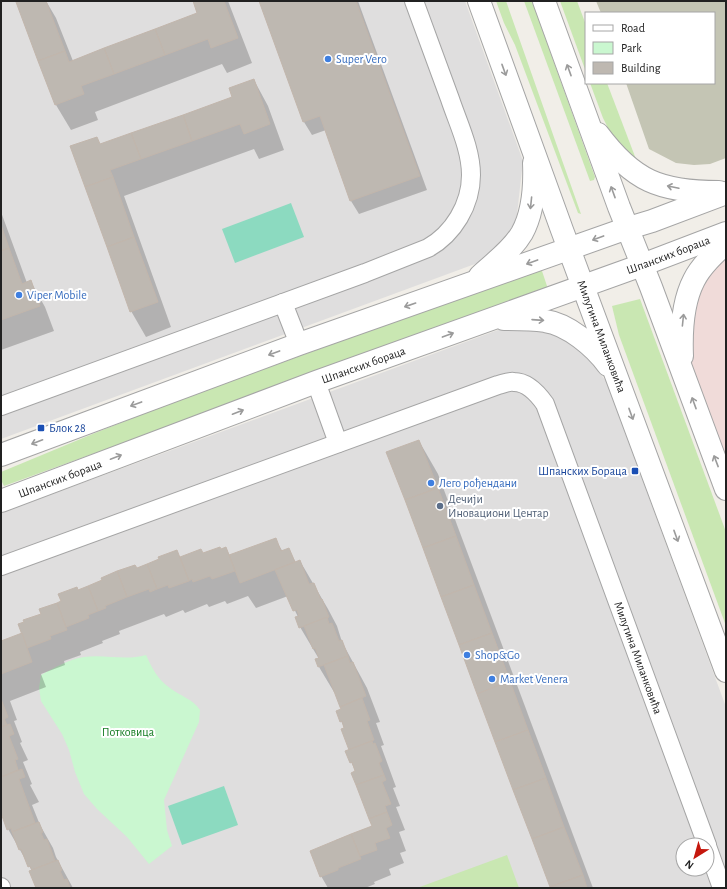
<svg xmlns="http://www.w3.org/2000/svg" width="727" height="889" viewBox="0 0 727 889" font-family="'Alegreya Sans',sans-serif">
	<rect width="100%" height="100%" fill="#f1eee8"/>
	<!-- residential -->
	<g fill="#dfdede" fill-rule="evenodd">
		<path d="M1 1H465L523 161 516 223 483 261 1 439Z"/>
		<path d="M531 325 570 337 606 381 726 707V888H1V513L498 330ZM683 845H707V869H683Z"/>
	</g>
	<!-- commercial -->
	<path fill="#f0dbd9" d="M726 251V476L688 373 691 299Z"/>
	<!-- construction -->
	<path fill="#c4c5b4" d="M596 1H726V158L710 164 694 165 676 163 649 149 626 83H714V13H601Z"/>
	<!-- grass -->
	<g fill="#c9e7b2">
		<path d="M496 1H506L581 214 578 213 515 45 504 23Z"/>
		<path d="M524 1H532L595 177 594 180 590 181Z"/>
		<path d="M560 1H577L586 25V72Z"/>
		<path d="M590 83H607L639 167 617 146 603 118Z"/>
		<path d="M541 268 548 289 4 486 1 480V472L95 433 166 405Z"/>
		<path d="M640 299 726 532V626L619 335 612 306Z"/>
		<path d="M507 855 519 888H417Z"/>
	</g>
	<!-- park -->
	<path fill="#caf7d0" d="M146 655C152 668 158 680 170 688 180 696 193 699 200 710L199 722 164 800 167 830 172 846 149 864 127 837 97 809 84 794 75 772 69 750 62 734 41 701 39 688 41 675C54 668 69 659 84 657 105 654 125 661 146 655Z"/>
	<!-- pitch -->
	<g fill="#8cdac0">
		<path d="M291 203 304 237 235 263 222 229Z"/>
		<path d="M224 786 238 825 182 845 168 806Z"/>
	</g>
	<!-- shadow -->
	<g fill="#0003">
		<path d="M20 1H46L56 18 73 61 198 14 194 1H228L252 63 227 73 222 64 95 112 98 120 71 130 56 105 17 2Z"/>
		<path d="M260 1H358L427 190 359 214 351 201 326 130 312 135 304 122Z"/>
		<path d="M254 80 268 106 284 150 259 159 254 149 124 196 171 327 146 337 131 311 101 145 233 98Z"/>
		<path d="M1 212 27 283 31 282 45 307 54 331 1 350Z"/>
		<path d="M419 441 438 474 593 888H551Z"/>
		<path d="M275 539 283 552 289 550 296 563 300 561 328 609 337 626 342 642 367 688 380 722 376 723 384 745 381 746 396 787 393 788 400 806 396 807 405 830 399 832 406 851 400 853 404 863 389 869 391 875 374 882 375 884 365 888H328L321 876 336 842V840L373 826 356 772 351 762 350 750 345 729 341 721 342 710 335 691 334 692 319 667 316 660 319 659 300 627 298 617 288 596 256 608 248 596 227 604 225 601 209 607 207 604 185 613 183 610 166 617 164 614 119 631 120 634 102 641 103 643 80 652 81 655 64 661 65 665 41 674 46 687 10 701 17 720 14 721 22 742 20 743 28 760 23 762 32 784 30 785 39 802 32 805 40 825 53 848 56 857 73 888H37L32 871 8 829 1 810V642L23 634 42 614 40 610 62 602 78 591 160 560 176 551 180 558 203 554 226 548 230 556Z"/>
	</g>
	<!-- building -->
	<g fill="#beb8b1" stroke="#c2b6ac">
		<path d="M17 1H46L65 51 38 61 16 2Z"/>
		<path d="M193 1H224L238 38 211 48 208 39 165 55 155 29 197 13Z"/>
		<path d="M259 1H356L420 176 350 201 320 116 303 122Z"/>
		<path d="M155 29 165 55 114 74 104 48Z"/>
		<path d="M104 48 114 74 81 86 84 94 55 105 38 61 65 51 69 62Z"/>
		<path d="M254 79 270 124 244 134 240 124 192 141 183 115 232 97 229 88Z"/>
		<path d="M183 115 192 141 141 159 131 133Z"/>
		<path d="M131 133 141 159 110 170 113 177 85 187 70 146 97 137 100 144Z"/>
		<path d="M113 177 134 237 107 247 85 187Z"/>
		<path d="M1 225 9 248 1 251Z"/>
		<path d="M134 237 158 302 130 312 107 247Z"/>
		<path d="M9 248 22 284 31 280 40 306 1 320V251Z"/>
		<path d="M419 440 438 488 405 500 386 452Z"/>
		<path d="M438 488 456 536 423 548 405 500Z"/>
		<path d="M456 536 474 585 441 597 423 548Z"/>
		<path d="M276 538 281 551 289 548 295 562 240 583 229 555Z"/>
		<path d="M220 547 221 549 226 547 235 571 212 579 210 576 193 582 192 579 189 581 180 557 201 549 203 553Z"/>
		<path d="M177 550 189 581 169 588 168 585 157 589 147 564 159 559 158 557Z"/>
		<path d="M300 560 309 584 314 583 321 600 322 599 329 617 299 628 295 617 299 616 297 610 293 611 275 570Z"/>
		<path d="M147 564 157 589 150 592 149 589 127 597 117 571 135 565 137 568Z"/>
		<path d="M117 571 127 597 105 606 106 608 98 611 88 586 102 580 101 578Z"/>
		<path d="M474 585 492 633 459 645 441 597Z"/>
		<path d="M88 586 98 611 88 615 89 618 66 627 57 603 61 601 58 594 77 587 78 590Z"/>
		<path d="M57 603 67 630 50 636 51 639 27 648 18 624 24 622 23 620 41 614 39 609Z"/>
		<path d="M327 617 329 624 332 623 339 641 342 640 348 656 318 667 315 659 319 658 315 648 313 649 304 626Z"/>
		<path d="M22 633 32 662 1 674V641Z"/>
		<path d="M492 633 510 681 477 694 459 645Z"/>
		<path d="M348 656 350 663 353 662 366 696 340 707 324 665Z"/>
		<path d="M510 681 528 730 495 742 477 694Z"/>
		<path d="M362 698 370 720 367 721 374 740 349 750 341 729 344 728 342 721 340 722 336 711 341 709 340 707Z"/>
		<path d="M1 699 8 717 4 719 7 725 1 727Z"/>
		<path d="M10 724 14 734 9 736 18 759 15 760 18 770 1 777V727Z"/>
		<path d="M528 730 546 778 513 790 495 742Z"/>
		<path d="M372 741 373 744 375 743 382 761 379 763 384 775 356 785 351 773 355 771 352 762 350 763 345 751Z"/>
		<path d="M22 769 25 777 19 779 35 823 12 832 11 828 7 830 1 813V777Z"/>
		<path d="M384 775 386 780 382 782 391 804 385 806 387 812 369 819 356 785Z"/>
		<path d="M546 778 564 827 532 839 513 790Z"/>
		<path d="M387 812 392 825 386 828 390 838 375 843 377 850 360 856 351 834 372 826 369 819Z"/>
		<path d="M39 822 43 832 41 833 44 840 47 839 55 861 32 870 30 866 28 867 21 849 19 850 12 832Z"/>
		<path d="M564 827 583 875 550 887 532 839Z"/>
		<path d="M351 834 361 859 338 868V870L320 877 310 851Z"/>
		<path d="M58 860 62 870 60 871 64 880 67 879 70 888H36L29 871Z"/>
		<path d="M583 875 587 888H550V887Z"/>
	</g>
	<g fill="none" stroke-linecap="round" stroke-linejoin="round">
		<defs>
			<g id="minor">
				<path d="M283 303 299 344"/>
				<path d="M316 382 338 443"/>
				<path d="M1 406 365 273 428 248C453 234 471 205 471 175 471 149 458 123 450 99 438 66 426 34 414 1"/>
				<path id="s1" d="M1 566 498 385C503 384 509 381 514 382 527 382 538 394 545 404L707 845"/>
				<path d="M707 846 722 888"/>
				<path d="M1 887V888"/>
			</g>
			<g id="tertiary">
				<path id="s2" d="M479 1 562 230 726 671"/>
				<path d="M544 1 619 207 651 287 726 489"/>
				<path d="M598 134C633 181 660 192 719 192"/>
				<path d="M480 276C494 263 512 250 522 233 533 213 535 187 534 163"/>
				<path d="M504 319C517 319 532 319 545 321 568 324 595 347 608 365"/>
				<path d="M682 356C681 331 682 303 694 280 701 266 714 254 726 243"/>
				<path d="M1 455 299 344 622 230 652 221 726 193"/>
				<path id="s3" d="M1 501 316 382 642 265 726 233"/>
			</g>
		</defs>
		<!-- minor casing -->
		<use href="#minor" stroke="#a5a5a5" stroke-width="20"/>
		<!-- tertiary casing -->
		<use href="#tertiary" stroke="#a5a5a5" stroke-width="24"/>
		<!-- minor -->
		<use href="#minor" stroke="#fff" stroke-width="18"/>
		<!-- tertiary -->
		<use href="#tertiary" stroke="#fff" stroke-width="22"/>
	</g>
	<!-- one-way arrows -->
	<defs><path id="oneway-shaft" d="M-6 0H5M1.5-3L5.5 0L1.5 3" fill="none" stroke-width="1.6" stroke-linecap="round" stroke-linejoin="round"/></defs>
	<g stroke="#9b9b9b">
		<use href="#oneway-shaft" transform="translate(504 70) rotate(70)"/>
		<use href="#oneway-shaft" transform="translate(569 70) rotate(-110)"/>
		<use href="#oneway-shaft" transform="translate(673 187) rotate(-168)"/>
		<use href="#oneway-shaft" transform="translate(613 192) rotate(-110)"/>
		<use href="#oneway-shaft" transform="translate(531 203) rotate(96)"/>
		<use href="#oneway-shaft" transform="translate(598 238) rotate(160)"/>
		<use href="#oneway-shaft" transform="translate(532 262) rotate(160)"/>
		<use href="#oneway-shaft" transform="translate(410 305) rotate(161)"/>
		<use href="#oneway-shaft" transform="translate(538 320) rotate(4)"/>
		<use href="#oneway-shaft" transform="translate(683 320) rotate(-84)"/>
		<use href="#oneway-shaft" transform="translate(448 335) rotate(-20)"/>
		<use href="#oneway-shaft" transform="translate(274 353) rotate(160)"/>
		<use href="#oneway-shaft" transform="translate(694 403) rotate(-110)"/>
		<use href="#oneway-shaft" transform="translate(136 404) rotate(160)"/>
		<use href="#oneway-shaft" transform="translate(238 412) rotate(-21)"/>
		<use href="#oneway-shaft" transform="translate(631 414) rotate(70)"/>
		<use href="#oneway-shaft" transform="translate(37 442) rotate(159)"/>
		<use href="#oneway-shaft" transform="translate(116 457) rotate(-21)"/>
		<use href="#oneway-shaft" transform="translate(716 461) rotate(-111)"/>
		<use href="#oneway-shaft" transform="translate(676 536) rotate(70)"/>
	</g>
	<!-- markers -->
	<g fill="#3f7fe0" stroke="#fff" stroke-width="1.5">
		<circle cx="328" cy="59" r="4"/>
		<circle cx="19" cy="295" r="4"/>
		<circle cx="431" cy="483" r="4"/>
		<circle cx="467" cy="655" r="4"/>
		<circle cx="492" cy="679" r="4"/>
	</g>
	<g fill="#1a4fb4" stroke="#fff" stroke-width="1.5">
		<rect x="37" y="424" width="8" height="8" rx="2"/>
		<rect x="631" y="467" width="8" height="8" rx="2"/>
	</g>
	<circle fill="#5c6f8a" stroke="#fff" stroke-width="1.5" cx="440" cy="506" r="4"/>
	<g text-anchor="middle" stroke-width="4" stroke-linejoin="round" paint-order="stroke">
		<!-- shop labels -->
		<g font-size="12" fill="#366cbe" stroke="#fff" text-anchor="start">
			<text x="336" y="63">Super Vero</text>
			<text x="27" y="299">Viper Mobile</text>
			<text x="439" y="487">Лего рођендани</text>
			<text x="475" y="659">Shop&amp;Go</text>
			<text x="500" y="683">Market Venera</text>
		</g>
		<!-- street labels -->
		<g font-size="12" fill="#212121" stroke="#fff">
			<text dy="4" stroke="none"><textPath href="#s3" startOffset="711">Шпанских бораца</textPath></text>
			<text dy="4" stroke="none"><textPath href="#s2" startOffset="357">Милутина Миланковића</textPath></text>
			<text dy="4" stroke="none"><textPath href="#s3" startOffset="387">Шпанских бораца</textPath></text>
			<text dy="4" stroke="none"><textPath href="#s3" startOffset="63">Шпанских бораца</textPath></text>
			<text dy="4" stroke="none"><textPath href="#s1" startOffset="855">Милутина Миланковића</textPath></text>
		</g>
		<!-- transit labels -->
		<g font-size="12" fill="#164399" stroke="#fff" text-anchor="start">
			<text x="49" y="432">Блок 28</text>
			<text x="627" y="475" text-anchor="end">Шпанских Бораца</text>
		</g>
		<!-- service labels -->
		<g font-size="12" fill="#4e5e75" stroke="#fff" text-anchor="start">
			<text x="448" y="503">Дечији<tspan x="448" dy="14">Иновациони Центар</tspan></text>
		</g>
		<!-- park labels -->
		<g font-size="12" fill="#137b21" stroke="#fff">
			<text x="128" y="736">Потковица</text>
		</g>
	</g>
	<!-- border -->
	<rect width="727" height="889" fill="none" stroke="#212121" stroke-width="4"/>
	<!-- legend -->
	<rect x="585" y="12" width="130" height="72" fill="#ffffff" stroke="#a6a6a6"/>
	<rect x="593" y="25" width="20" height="6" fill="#ffffff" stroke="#a6a6a6"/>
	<text x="621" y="32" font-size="12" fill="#212121">Road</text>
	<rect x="593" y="42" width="20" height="12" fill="#caf7d0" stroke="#a6a6a6"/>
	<text x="621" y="52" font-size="12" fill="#212121">Park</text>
	<rect x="593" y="62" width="20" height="12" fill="#beb8b1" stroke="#a6a6a6"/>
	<text x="621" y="72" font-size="12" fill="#212121">Building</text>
	<!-- north arrow -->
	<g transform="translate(695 857) rotate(217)"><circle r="19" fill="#ffffff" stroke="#a6a6a6"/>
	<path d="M0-3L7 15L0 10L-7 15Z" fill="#c5170d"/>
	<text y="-6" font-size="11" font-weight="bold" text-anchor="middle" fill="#212121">N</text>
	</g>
</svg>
